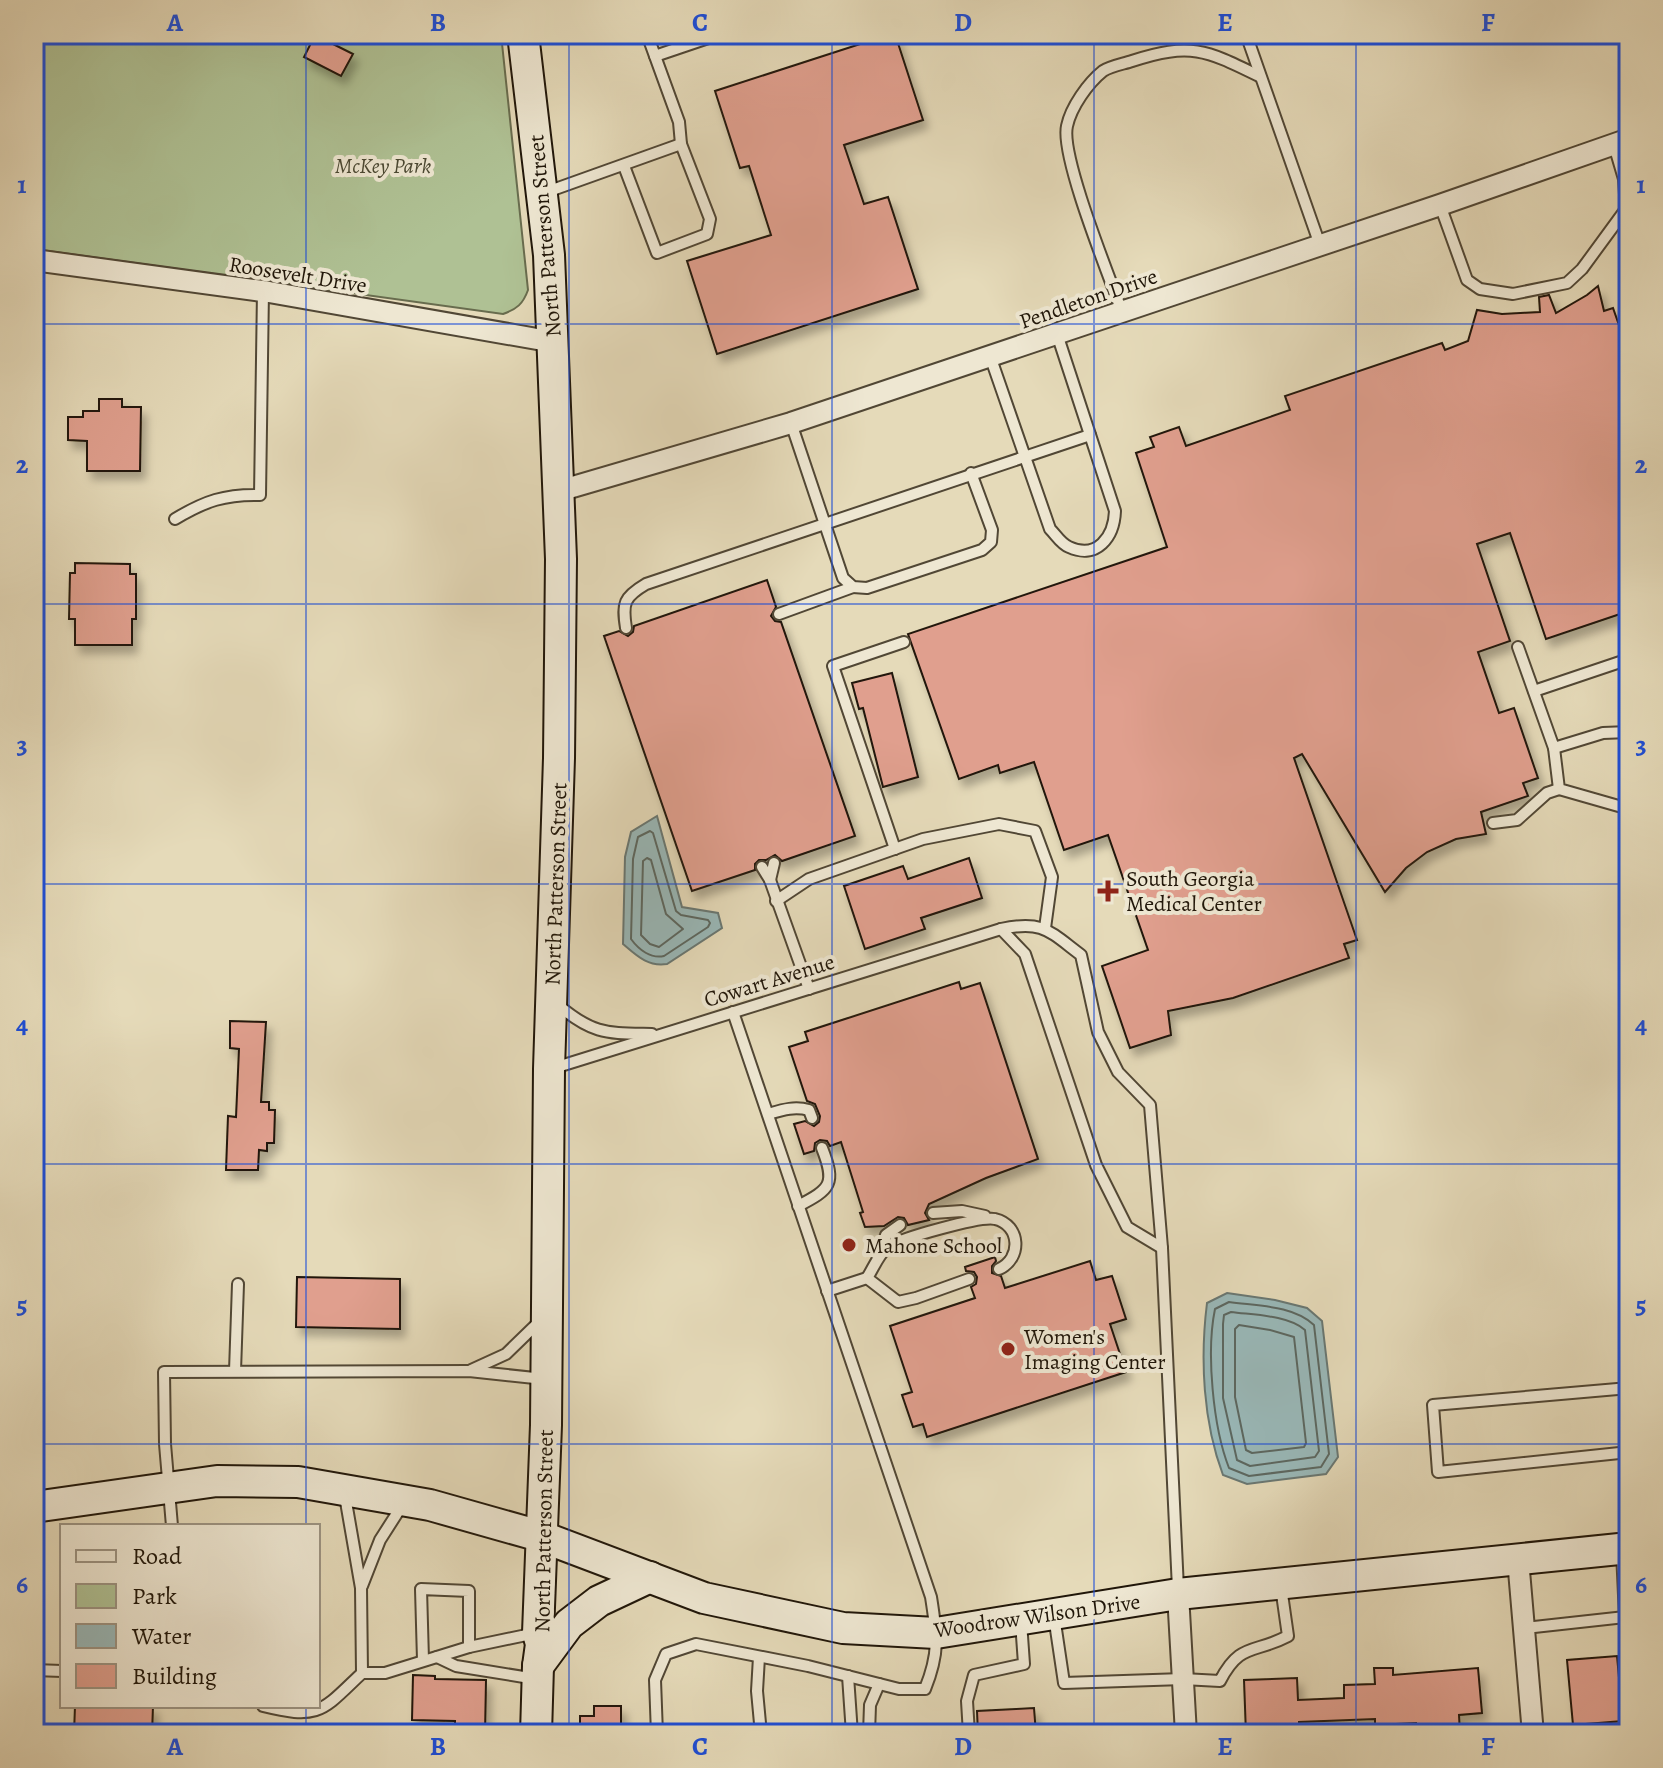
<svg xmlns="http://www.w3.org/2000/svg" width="1663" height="1768" viewBox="0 0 1663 1768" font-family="Alegreya,serif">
	<defs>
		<filter id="shadow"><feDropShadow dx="5" dy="8" stdDeviation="4" flood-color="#0004"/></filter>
	</defs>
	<rect width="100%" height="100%" fill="#e5dab9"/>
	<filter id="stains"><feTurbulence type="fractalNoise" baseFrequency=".0025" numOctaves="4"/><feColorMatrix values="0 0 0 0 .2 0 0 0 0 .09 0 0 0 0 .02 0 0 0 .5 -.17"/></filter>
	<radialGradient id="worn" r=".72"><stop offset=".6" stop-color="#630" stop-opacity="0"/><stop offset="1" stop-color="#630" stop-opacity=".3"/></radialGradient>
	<!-- green -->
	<path fill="#afc194" stroke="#686c4e" stroke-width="2" d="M34 34H501L528 290C523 304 517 309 503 314L34 249Z"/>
	<!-- water -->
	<g fill="#99b8b8" stroke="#697772" stroke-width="2">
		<path d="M657 816 682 907 718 913 722 928 667 964C648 967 637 956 623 944L625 857 631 832Z"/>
		<path d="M1227 1293 1275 1300 1307 1308 1322 1321 1338 1457 1326 1474 1247 1484 1223 1475C1203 1422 1200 1359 1207 1303Z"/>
	</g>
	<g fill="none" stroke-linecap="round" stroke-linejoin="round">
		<!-- shore -->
		<g stroke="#5c6760" stroke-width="2">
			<path d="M650 831 653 833 676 911 681 915 708 920 710 923 708 927 664 956C651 959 639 950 631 939L633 859 638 837Z"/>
			<path d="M647 858 651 860 666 914 683 929 659 947 650 944 641 935 643 861Z"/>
			<path d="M1229 1302C1257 1306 1293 1305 1314 1325L1329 1454 1321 1467 1249 1476 1229 1468C1213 1427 1206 1352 1215 1309Z"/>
			<path d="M1231 1312C1253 1315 1288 1315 1305 1330L1319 1451 1315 1457 1250 1466 1237 1460 1223 1398V1324L1224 1315Z"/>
			<path d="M1239 1325 1270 1330 1294 1337 1306 1443 1304 1447 1252 1453 1246 1450 1235 1397V1329Z"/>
		</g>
	</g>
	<!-- building -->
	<g fill="#e09f8e" stroke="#201609" stroke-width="2" filter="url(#shadow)">
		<path d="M891 34H895L923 120 844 145 864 204 888 197 918 289 717 354 687 261 771 235 749 166 740 168 715 91Z"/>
		<path d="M315 35 353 54 341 76 304 57Z"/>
		<path d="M1598 286 1604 311 1613 308 1629 354V537L1623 540 1629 558V611L1546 639 1510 533 1477 544 1510 641 1478 652 1499 713 1514 708 1538 778 1523 783 1528 796 1481 812 1486 834 1456 839 1427 852 1406 868 1385 892 1302 754 1294 758 1357 940 1344 944 1349 958 1233 998 1168 1011 1171 1035 1130 1048 1102 966 1148 950 1108 835 1064 850 1034 762 1000 773 998 765 959 779 908 634 1167 547 1136 453 1154 447 1150 437 1179 427 1186 446 1290 410 1285 396 1442 343 1445 350 1468 341 1477 310 1502 314 1540 312 1539 297 1549 295 1556 313 1587 295Z"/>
		<path d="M99 399H122V407H141L140 471H87V441L68 440V417H83V411H99Z"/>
		<path d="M75 563 130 564V574H136V619H132V645H75V619H69L70 573H75Z"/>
		<path d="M767 580 776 607 771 616 775 621 781 622 855 836 782 861 775 855 766 860H759L755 864V870L692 891 604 636 619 631 628 636 633 632 634 626Z"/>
		<path d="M892 673 918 777 883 787 863 708 859 709 852 683Z"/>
		<path d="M969 858 982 898 921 918 925 929 865 949 844 886 903 866 908 879Z"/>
		<path d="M959 982 961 989 980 983 1038 1159 986 1178 929 1204 925 1213 929 1220 908 1225 904 1218 898 1217 884 1226 865 1227 860 1213 863 1212 841 1142 830 1146 827 1141 820 1140 815 1143 814 1151 804 1154 794 1124 805 1121 814 1126 819 1122 820 1116 815 1104 807 1101 789 1047 808 1041 805 1032Z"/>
		<path d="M230 1021 266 1022 261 1102H269V1110H275L274 1143H267V1151L259 1150 258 1170H226L228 1116 236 1117 239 1049 230 1048Z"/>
		<path d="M995 1257 996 1261 992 1266V1273L1001 1276 1005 1288 1090 1261 1096 1280 1112 1276 1126 1319 1110 1324 1126 1372 927 1437 923 1424 913 1427 902 1395 912 1392 890 1326 975 1298 971 1287 976 1284 977 1277 974 1272 966 1271 965 1267Z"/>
		<path d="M297 1277 400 1279V1329L296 1327Z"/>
		<path d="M1617 1656 1623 1721 1573 1725 1567 1660Z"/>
		<path d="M1374 1668H1393V1675L1478 1668 1482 1713 1459 1715 1460 1734H1417L1416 1723 1375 1725V1719L1299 1722V1734H1246L1244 1680 1297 1678 1298 1700 1344 1698V1685L1375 1684Z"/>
		<path d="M413 1675 435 1676V1679L486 1680 485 1734H455V1721L412 1720Z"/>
		<path d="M75 1706H153L152 1734H74Z"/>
		<path d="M594 1706H621V1734H580V1716H594Z"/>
		<path d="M1034 1708 1036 1734H978L977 1711Z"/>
	</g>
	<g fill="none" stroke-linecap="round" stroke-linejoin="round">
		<defs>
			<g id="service">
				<path d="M647 34 679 122 681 144"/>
				<path d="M1246 34 1320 245"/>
				<path d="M655 56 720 34"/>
				<path d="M544 193 681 144 710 219 707 234 657 253 624 166"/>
				<path d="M1440 205 1467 280 1480 289 1513 294 1567 283 1582 269 1626 209 1624 179 1614 145"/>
				<path d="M1122 312C1110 278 1060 156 1067 126 1071 107 1088 83 1103 71 1111 66 1123 64 1132 61 1191 42 1206 50 1259 76"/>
				<path d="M990 356 1050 529C1056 535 1061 544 1069 547 1097 560 1114 537 1115 511L1057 334"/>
				<path d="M791 423 843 578 853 587 867 588 982 550 991 542 992 530 971 473"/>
				<path d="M175 519C205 501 225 494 260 495L263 291"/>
				<path d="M779 614 853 587"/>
				<path d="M626 628C622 603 624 597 646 584L1090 435"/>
				<path d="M1518 647 1554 748 1603 733 1629 732"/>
				<path d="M1534 691 1629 659"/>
				<path d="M1554 748 1559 789 1629 809"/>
				<path d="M1493 823 1517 820 1547 793 1559 789"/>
				<path d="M895 849 833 666 904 642"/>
				<path d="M762 867 770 880 809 989"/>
				<path d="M770 880 774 863"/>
				<path d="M776 901 809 879 923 839 999 824 1035 831 1052 877 1045 928"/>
				<path d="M1001 929 1025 954 1096 1165 1127 1227 1162 1248"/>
				<path d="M557 1004C593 1035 607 1033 652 1034"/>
				<path d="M554 1068 1001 929C1043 920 1049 931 1081 955L1098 1032 1118 1072 1150 1105 1162 1248 1178 1589"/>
				<path d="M768 1114C782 1110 794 1106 809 1110L812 1118"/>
				<path d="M798 1206C831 1189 836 1184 822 1148"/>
				<path d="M933 1213 962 1211 985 1216"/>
				<path d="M881 1251 886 1235 900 1225"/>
				<path d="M969 1279 916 1298 898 1302 867 1278C873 1269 879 1253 888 1247 901 1238 980 1216 995 1219 1021 1225 1022 1259 999 1269"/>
				<path d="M827 1291 867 1278"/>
				<path d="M471 1370 506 1354 541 1320"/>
				<path d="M235 1371 238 1284"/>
				<path d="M1629 1388 1433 1405 1438 1472 1629 1452"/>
				<path d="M345 1496 361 1588 362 1673"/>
				<path d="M172 1526 165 1444 164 1372 469 1371 544 1379"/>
				<path d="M362 1586 380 1540 403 1504"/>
				<path d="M1054 1616 1064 1683 1183 1679 1220 1681C1240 1642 1254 1654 1288 1636L1281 1587"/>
				<path d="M1525 1628 1625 1617 1622 1552"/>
				<path d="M437 1657 456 1666 536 1679"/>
				<path d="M759 1657 757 1691 761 1734"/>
				<path d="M423 1660 421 1589 469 1591V1647"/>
				<path d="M34 1670 62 1671"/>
				<path d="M848 1676 852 1734"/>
				<path d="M263 1706C320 1720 322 1711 362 1673H385L469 1647 536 1633"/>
				<path d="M657 1734 655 1680 666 1654 696 1644 808 1666 899 1689H925C940 1652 937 1635 931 1597L733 1012"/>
				<path d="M869 1734 870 1705 879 1684"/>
				<path d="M969 1734 967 1701 974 1675 1024 1664 1021 1622"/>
			</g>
			<g id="minor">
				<path d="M34 260 269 292 554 342"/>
				<path d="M559 491 791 423 1440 205 1629 139"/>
				<path d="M1518 1559 1533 1734"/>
				<path d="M1178 1594 1186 1734"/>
			</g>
			<g id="secondary">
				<path d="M523 34 549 255 561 559 559 758 549 1069 546 1425 538 1633 541 1644 538 1666 536 1734"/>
				<path d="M34 1507 217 1481 298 1482 430 1505 540 1536 704 1598 843 1628 936 1633 1178 1594 1629 1548"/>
				<path d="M538 1666 569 1624 599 1601 650 1577"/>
			</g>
		</defs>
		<!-- service casing -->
		<use href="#service" stroke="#514735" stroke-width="14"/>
		<!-- minor casing -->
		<use href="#minor" stroke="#514735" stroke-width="24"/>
		<!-- secondary casing -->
		<use href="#secondary" stroke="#201609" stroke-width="34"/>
		<!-- service -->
		<use href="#service" stroke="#eee7d2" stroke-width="10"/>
		<!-- minor -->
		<use href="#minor" stroke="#eee7d2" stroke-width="20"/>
		<!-- secondary -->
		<use href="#secondary" stroke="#eee7d2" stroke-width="30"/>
	</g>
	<!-- grid -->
	<path fill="none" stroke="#1d4ed8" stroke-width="2" stroke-opacity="0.55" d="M306 34V1526M569 34V1734M832 34V1734M1094 34V1734M1356 34V1734M34 324H1629M34 604H1629M34 884H1629M34 1164H1629M34 1444H1629M306 1706V1734"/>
	<!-- markers -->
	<g fill="#8f2418" stroke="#eee7d2" stroke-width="3">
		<path d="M1104 879h8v8h8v8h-8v8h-8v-8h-8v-8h8z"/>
		<circle cx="849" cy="1245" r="8"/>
		<circle cx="1008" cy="1349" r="8"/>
	</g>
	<g text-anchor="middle" stroke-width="8" stroke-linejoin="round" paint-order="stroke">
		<!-- park labels -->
		<g font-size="22" font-style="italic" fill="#4b4933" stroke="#eee7d2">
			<text x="383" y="173">McKey Park</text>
		</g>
		<!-- street labels -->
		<g font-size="22" fill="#201609" stroke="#eee7d2">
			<text transform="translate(544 236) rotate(-95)" y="8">North Patterson Street</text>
			<text transform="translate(298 274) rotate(9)" y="8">Roosevelt Drive</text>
			<text transform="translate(1088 298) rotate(-19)" y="8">Pendleton Drive</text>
			<text transform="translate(555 884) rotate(-88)" y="8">North Patterson Street</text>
			<text transform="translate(769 980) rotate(-17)" y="8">Cowart Avenue</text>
			<text transform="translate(543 1531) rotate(-89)" y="8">North Patterson Street</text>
			<text transform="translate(1037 1615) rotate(-8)" y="8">Woodrow Wilson Drive</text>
		</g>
		<!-- poi labels -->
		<g font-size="22" fill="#201609" stroke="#eee7d2" text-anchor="start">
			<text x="1126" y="886">South Georgia<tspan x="1126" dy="25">Medical Center</tspan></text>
			<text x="865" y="1253">Mahone School</text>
			<text x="1024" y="1344">Women's<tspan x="1024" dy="25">Imaging Center</tspan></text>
		</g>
	</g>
	<!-- margin -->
	<rect width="1663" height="1768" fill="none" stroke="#e5dab9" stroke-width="88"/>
	<!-- legend -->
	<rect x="60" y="1524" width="260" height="184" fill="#eee7d2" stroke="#9c9382" stroke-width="2"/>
	<rect x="76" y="1550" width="40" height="12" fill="#eee7d2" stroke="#9c9382" stroke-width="2"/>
	<text x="132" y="1564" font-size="24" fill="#201609">Road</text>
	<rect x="76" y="1584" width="40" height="24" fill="#afc194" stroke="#9c9382" stroke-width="2"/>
	<text x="132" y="1604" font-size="24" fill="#201609">Park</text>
	<rect x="76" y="1624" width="40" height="24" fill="#99b8b8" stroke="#9c9382" stroke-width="2"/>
	<text x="132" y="1644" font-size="24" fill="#201609">Water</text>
	<rect x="76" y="1664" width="40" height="24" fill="#e09f8e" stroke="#9c9382" stroke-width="2"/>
	<text x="132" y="1684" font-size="24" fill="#201609">Building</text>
	<rect x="44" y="44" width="1575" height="1680" fill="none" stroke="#1d4ed8" stroke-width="3"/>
	<g font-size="26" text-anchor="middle" font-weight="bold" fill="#1d4ed8">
		<text x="175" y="31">A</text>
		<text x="438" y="31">B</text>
		<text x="700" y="31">C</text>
		<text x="963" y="31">D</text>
		<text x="1225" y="31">E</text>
		<text x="1488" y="31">F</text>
		<text x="22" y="193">1</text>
		<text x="1641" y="193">1</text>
		<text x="22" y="473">2</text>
		<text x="1641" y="473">2</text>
		<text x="22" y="753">3</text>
		<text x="1641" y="753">3</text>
		<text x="22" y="1033">4</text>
		<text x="1641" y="1033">4</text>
		<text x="22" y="1313">5</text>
		<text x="1641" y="1313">5</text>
		<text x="22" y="1593">6</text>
		<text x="1641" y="1593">6</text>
		<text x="175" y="1755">A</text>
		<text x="438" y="1755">B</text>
		<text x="700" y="1755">C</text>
		<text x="963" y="1755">D</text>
		<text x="1225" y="1755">E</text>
		<text x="1488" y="1755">F</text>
	</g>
	<rect width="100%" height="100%" filter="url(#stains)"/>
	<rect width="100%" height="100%" fill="url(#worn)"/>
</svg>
